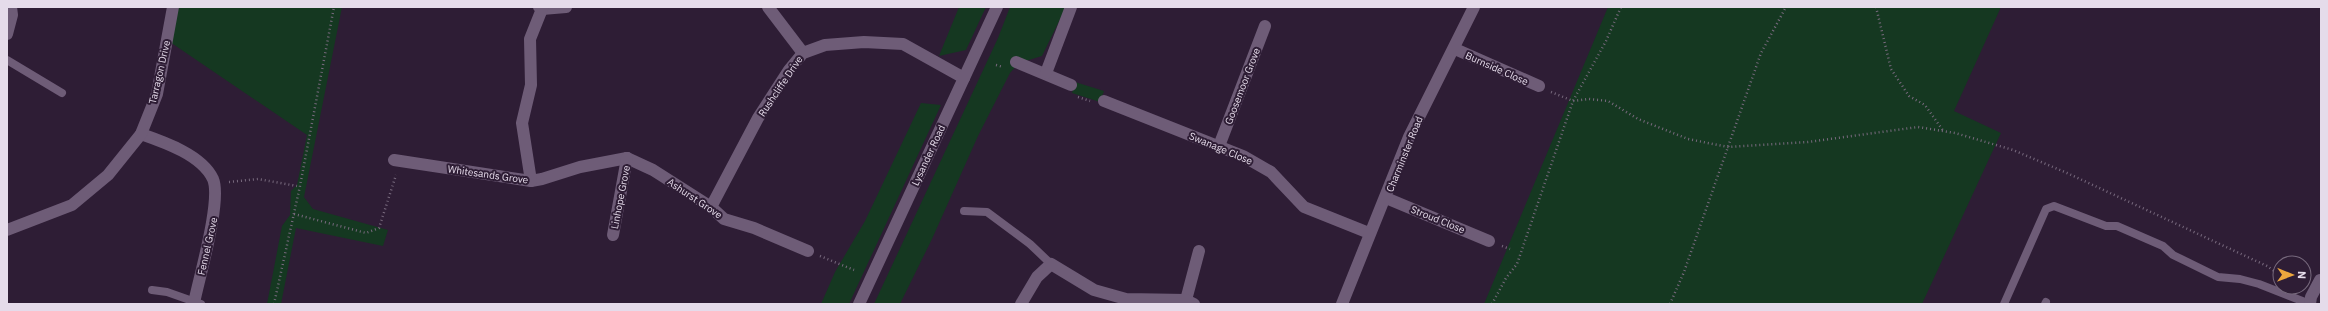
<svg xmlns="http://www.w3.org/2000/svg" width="2328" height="311" viewBox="0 0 2328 311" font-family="'IBM Plex Sans',sans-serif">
	<rect width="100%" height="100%" fill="#2e1d35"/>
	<!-- green -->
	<g fill="#153821">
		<path d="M173 7H342L304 197 313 209 388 230 383 246 296 228 281 304H267L282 226 290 215 291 191 297 185 307 135 167 40Z"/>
		<path d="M959 7H986L966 50 939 56Z"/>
		<path d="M1010 7H1066L1042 56 1019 63 1010 73 978 136 932 239 900 304H874L998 38Z"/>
		<path d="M1608 7H2001L1954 111 2001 133 1922 304H1484Z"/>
		<path d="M1075 82 1104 91 1100 102 1072 93Z"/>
		<path d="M921 103 941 105 849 304H821L835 272 865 221Z"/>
	</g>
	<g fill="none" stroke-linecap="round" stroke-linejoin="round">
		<!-- path -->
		<g stroke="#786a7e" stroke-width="2.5" stroke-dasharray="1 3" stroke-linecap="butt">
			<path d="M1876 7 1891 69 1909 96 1925 105 1944 132"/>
			<path d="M996 65 1003 67"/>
			<path d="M1551 92 1573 101 1589 99 1608 101 1638 119 1688 139 1728 147 1808 142 1918 127 1955 133 2013 150 2067 173 2267 266 2280 275"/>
			<path d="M1078 97 1090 101"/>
			<path d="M229 182 258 179 297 186"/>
			<path d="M294 214 366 233 379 228 396 175"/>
			<path d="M1502 246 1510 249"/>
			<path d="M820 256 854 270"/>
			<path d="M274 304 300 186 334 7"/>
			<path d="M1492 304 1506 278 1517 264 1573 101 1606 41 1621 7"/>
			<path d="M1670 304 1684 272 1761 53 1786 7"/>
		</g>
		<!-- lane -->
		<g stroke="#6e5c77" stroke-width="8">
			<path d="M7 60 62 93"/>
			<path d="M964 211 987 212 1030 244 1051 264"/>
			<path d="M152 290 167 292 201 304"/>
			<path d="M2004 304 2046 209 2054 206 2106 226H2117L2163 246 2173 255 2218 277 2240 279 2259 284 2310 304"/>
			<path d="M2045 304 2046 302"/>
		</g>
		<!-- street -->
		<g stroke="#6e5c77" stroke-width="12">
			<path d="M768 7 803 53"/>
			<path d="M542 9 566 7"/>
			<path d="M7 34 12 15 11 7"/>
			<path d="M1455 49 1539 86"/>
			<path d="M1016 62 1071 85"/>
			<path d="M1046 73 1071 7"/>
			<path d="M1104 101 1243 156 1271 172 1304 207 1369 233"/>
			<path d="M141 134C164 142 202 155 213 179 222 200 199 278 194 303"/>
			<path d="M1219 146 1265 26"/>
			<path d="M627 158 653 170 711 207 724 219 754 228 808 251"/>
			<path d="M394 160 531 181 542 179 580 167 627 158"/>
			<path d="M531 181 522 123 531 85 530 39 542 9 539 7"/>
			<path d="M1386 198 1489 241"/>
			<path d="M711 207 758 118 789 70 803 53 825 45 864 42 903 44 964 78"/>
			<path d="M7 230 72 205 108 175 141 134 157 94 173 7"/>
			<path d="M613 235 627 158"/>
			<path d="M1186 300 1199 251"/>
			<path d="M1021 304 1037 277 1051 264 1094 290 1126 299 1186 300 1194 304"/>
			<path d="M1342 304 1409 137 1474 7"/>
			<path d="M2310 304 2311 297 2320 280"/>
		</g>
		<!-- secondary -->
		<path stroke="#6e5c77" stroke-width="12" d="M859 304 997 7"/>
	</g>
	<g text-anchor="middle" stroke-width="4" stroke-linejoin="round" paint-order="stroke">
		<!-- street labels -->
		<g font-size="10" fill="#e5dbea" stroke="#2e1d35">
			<text transform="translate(1497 68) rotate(24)" y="4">Burnside Close</text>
			<text transform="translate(159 72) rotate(-77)" y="4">Tarragon Drive</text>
			<text transform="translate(780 86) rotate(-56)" y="4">Rushcliffe Drive</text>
			<text transform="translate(1242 86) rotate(-69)" y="4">Goosemoor Grove</text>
			<text transform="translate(1221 148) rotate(23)" y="4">Swanage Close</text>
			<text transform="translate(1404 154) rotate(-68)" y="4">Charminster Road</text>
			<text transform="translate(928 155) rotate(-65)" y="4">Lysander Road</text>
			<text transform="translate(488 174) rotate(8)" y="4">Whitesands Grove</text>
			<text transform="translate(620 197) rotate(-79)" y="4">Linhope Grove</text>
			<text transform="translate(695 198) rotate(34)" y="4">Ashurst Grove</text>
			<text transform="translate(1438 219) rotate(22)" y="4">Stroud Close</text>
			<text transform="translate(207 246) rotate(-77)" y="4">Fennel Grove</text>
		</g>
	</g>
	<!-- border -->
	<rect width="2328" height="311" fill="none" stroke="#e5dbea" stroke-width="16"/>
	<!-- north arrow -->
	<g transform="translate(2292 275) rotate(91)"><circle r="19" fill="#2e1d35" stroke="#77697d"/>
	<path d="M0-3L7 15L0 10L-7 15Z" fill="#eea73d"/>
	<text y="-6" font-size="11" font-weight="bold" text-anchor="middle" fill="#e5dbea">N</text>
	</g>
</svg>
